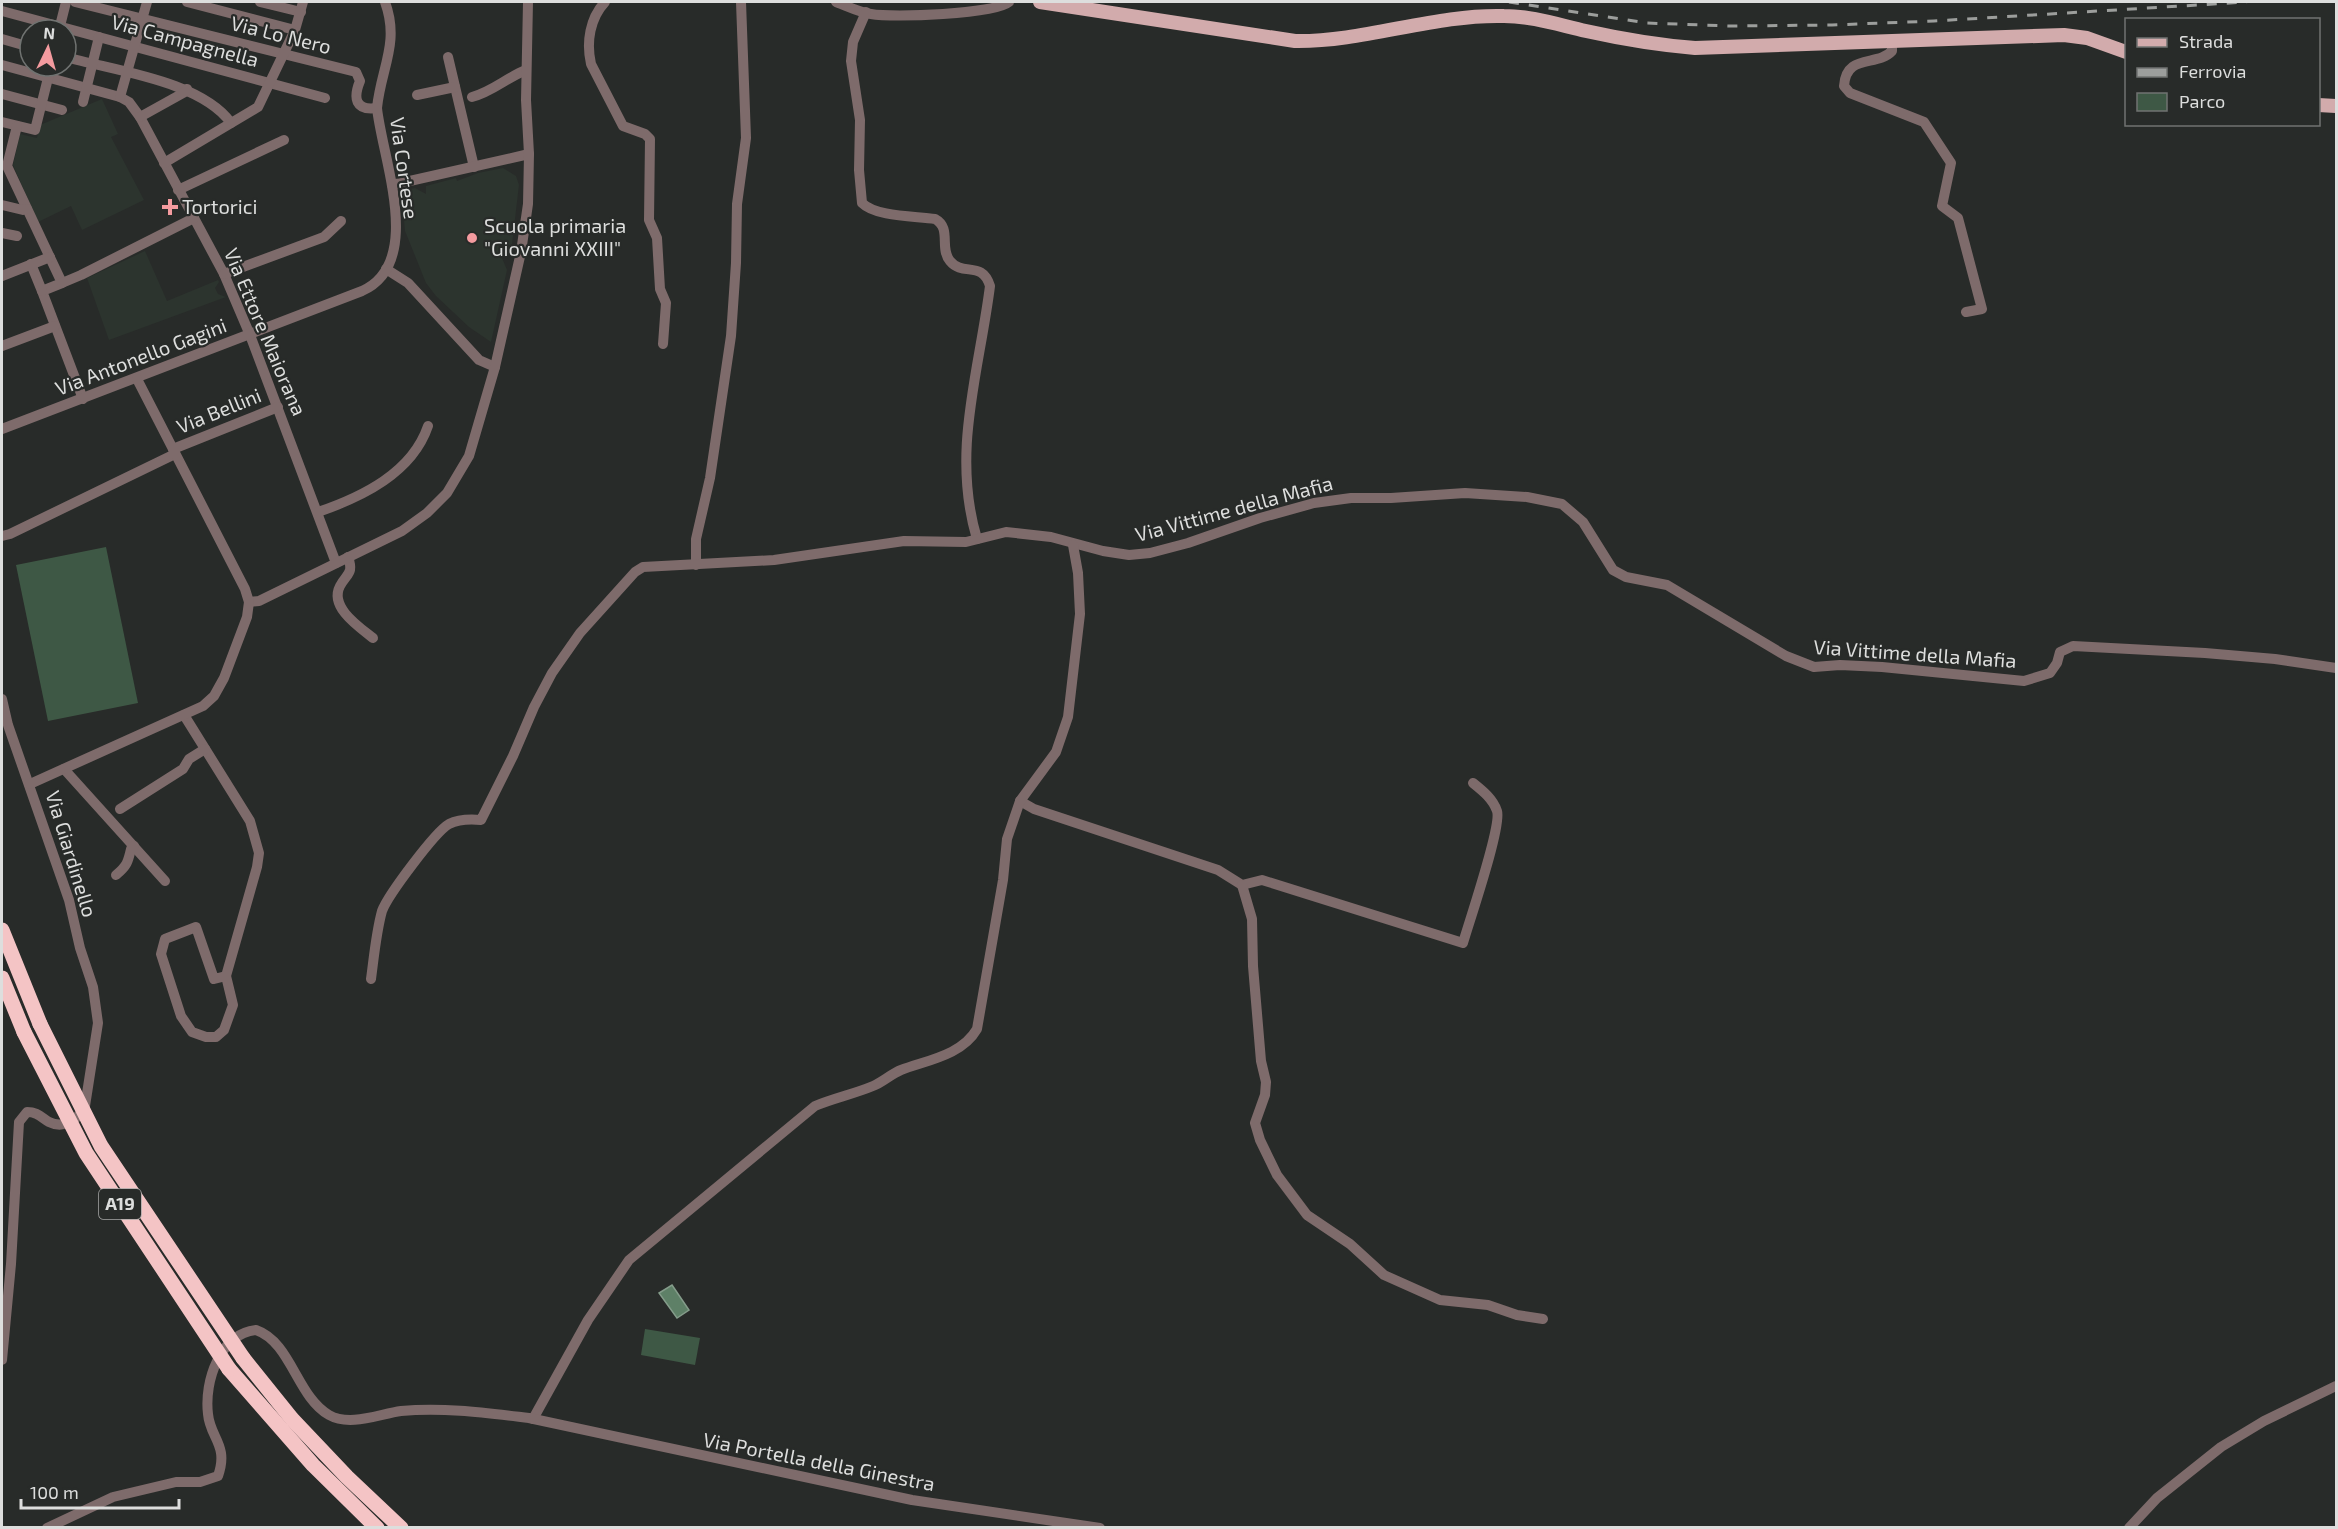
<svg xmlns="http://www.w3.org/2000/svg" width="2338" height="1529" viewBox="0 0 2338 1529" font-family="'Exo 2',sans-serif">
	<rect width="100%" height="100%" fill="#282b29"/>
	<!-- built -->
	<g fill="#2c342e">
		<path d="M102 99 118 134 111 137 144 200 82 230 71 206 38 222 13 165 20 134 37 138 40 125Z"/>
		<path d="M503 168 516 176 519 185 511 253 502 258 507 270 491 342 469 327 436 296 426 283 405 231 402 197 410 189 415 188 426 194V186L456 178 457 181 478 173Z"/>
		<path d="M145 251 167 301 218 280 219 282 215 288 218 294 226 297 109 340 87 278Z"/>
	</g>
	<!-- green -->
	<g fill="#3e5845">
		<path d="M106 547 138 703 48 721 16 565Z"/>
		<path d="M645 1329 700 1338 695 1365 641 1355Z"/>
	</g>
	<!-- water -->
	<path fill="#5e8067" stroke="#849c8a" stroke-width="1.5" d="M672 1285 689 1310 677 1318 659 1293Z"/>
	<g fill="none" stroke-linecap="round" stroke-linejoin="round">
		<!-- minor -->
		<g stroke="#7e6b6b" stroke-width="10">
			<path d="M75 2 356 72 360 81C353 98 355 111 377 108"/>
			<path d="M187 2 295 30"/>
			<path d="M260 2 301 12"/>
			<path d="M605 2C590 18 586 42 591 64L623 126 645 134 650 139 649 220 657 238 660 289 666 303 663 344"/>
			<path d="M836 2C847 6 859 12 871 14 893 18 995 14 1009 2"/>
			<path d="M2 11 325 98"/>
			<path d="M866 12 853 42 851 61 860 120 859 170 862 203C876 217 915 216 935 219 952 228 939 248 950 261 963 277 982 260 990 286 979 373 951 452 977 539"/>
			<path d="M59 30 66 2"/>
			<path d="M2 39 30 47"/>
			<path d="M1892 42V51C1877 67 1846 53 1844 86L1850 93 1924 122 1951 163 1942 206 1958 218 1982 309 1966 312"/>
			<path d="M66 57C115 71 201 81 231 123"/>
			<path d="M448 57 474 167"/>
			<path d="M2 65 120 97 129 102 140 117 224 274 250 335 336 563"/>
			<path d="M2 94 62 110"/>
			<path d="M417 95 455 87"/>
			<path d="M120 97 147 2"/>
			<path d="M472 97C492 92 506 78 526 70"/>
			<path d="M83 102 99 37"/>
			<path d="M140 117 185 92 187 89"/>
			<path d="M2 122 35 130 51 66"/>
			<path d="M17 126 7 166 62 283 42 291 83 399"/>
			<path d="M164 163 258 107 295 30 303 2"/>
			<path d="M392 185 529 154"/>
			<path d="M178 190 284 140"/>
			<path d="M2 205 23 210 27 209"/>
			<path d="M2 233 17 236"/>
			<path d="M31 264 42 291"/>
			<path d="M386 269 408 283 479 360 495 367"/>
			<path d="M224 274 324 237 341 221"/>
			<path d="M2 276 50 257"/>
			<path d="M62 283 81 275 194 218"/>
			<path d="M2 346 55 326"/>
			<path d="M2 429 362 291C425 263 382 158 377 108 381 68 400 43 385 2"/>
			<path d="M173 449 278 407"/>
			<path d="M318 512C362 497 412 473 428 426"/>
			<path d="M2 536 10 534 175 454"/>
			<path d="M348 557C354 574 347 573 340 586 329 607 359 627 373 638"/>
			<path d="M696 565V539L710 478 731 336 736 263 737 204 746 138 741 2"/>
			<path d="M249 602 259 601 402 531 427 513 447 493 469 456 495 367 521 252 528 204 529 154 526 100 528 2"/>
			<path d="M2 699 8 725 69 900 80 948 93 987 98 1023 85 1106C79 1118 65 1130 49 1122 41 1117 37 1112 27 1112L19 1122 11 1264 2 1360"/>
			<path d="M184 715 250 821 259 853 257 867 226 976 233 1005 224 1030 216 1037H206L192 1032 181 1016 161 954 165 939 196 927 214 979 226 976"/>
			<path d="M64 769 165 881"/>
			<path d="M30 784 203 706 214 696 224 678 247 617 249 602 245 589 137 379"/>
			<path d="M1020 801 1034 809 1218 870 1242 885 1262 880 1463 943C1469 922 1502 826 1497 811 1493 799 1483 791 1473 783"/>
			<path d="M120 809 183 769 189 759 205 749"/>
			<path d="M116 875C127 866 128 862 131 849L134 846"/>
			<path d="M1242 885 1252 919 1253 966 1261 1061 1266 1082 1265 1095 1255 1123 1260 1140 1277 1175 1307 1215 1350 1244 1384 1275 1440 1300 1488 1305 1517 1315 1543 1319"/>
			<path d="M371 979C374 957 376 933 382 911 388 895 435 832 449 824 459 819 470 819 481 820L513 756 534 707 552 673 580 633 635 572 643 567 774 560 904 541 966 542 1006 532 1051 537 1103 551 1129 555 1150 553 1188 543 1260 518 1314 503 1351 498H1391L1465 493 1527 497 1562 504 1583 522 1613 570 1626 577 1667 585 1786 656 1814 667 1840 665 1882 667 2024 681 2050 673 2057 663 2060 652 2073 646 2205 653 2275 659 2336 668"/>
			<path d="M533 1419 588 1320 629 1260 815 1106C834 1098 854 1094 873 1086 883 1082 891 1074 901 1070 928 1060 962 1055 977 1029L1003 880 1007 839 1020 801 1056 752 1068 717 1080 614 1078 573 1073 545"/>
			<path d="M47 1528 113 1497 176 1482H200L218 1476C229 1445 210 1438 208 1414 204 1381 220 1334 256 1330 291 1342 297 1397 329 1415 350 1427 379 1414 401 1411 444 1407 487 1413 529 1418L912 1500 1100 1528"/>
			<path d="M2129 1528 2157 1498 2221 1447 2264 1421 2336 1386"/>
		</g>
		<!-- major -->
		<g stroke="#d2abac" stroke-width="14">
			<path d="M1040 2 1295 41C1365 42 1434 14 1504 16 1532 16 1559 25 1586 31 1622 39 1658 45 1695 48L2064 35 2087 38 2126 52"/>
			<path d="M2318 105 2336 106"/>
		</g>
		<!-- highway -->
		<g stroke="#f4c4c5" stroke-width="15">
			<path d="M2 930 40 1024"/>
			<path d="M2 978 24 1032"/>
			<path d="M243 1358 292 1419 347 1477 401 1528"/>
			<path d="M229 1369 313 1465 377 1528"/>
		</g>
		<!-- rail -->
		<path stroke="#9c9e9c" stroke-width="3" stroke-dasharray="10 10" stroke-linecap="butt" d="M1509 2 1647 23 1730 26 1832 25 1934 21 2247 2"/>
		<!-- highway-bridge -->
		<g stroke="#f4c4c5" stroke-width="15">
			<path d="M40 1024 101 1146 243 1358"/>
			<path d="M24 1032 86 1153 229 1369"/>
		</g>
	</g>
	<!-- markers -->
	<g fill="#f49b9f" stroke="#282b29" stroke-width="2">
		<path d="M167 198h6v6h6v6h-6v6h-6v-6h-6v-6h6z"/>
		<circle cx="472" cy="238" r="6"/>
	</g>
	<g text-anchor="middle" stroke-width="4.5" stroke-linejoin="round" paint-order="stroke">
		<!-- shield labels -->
		<rect fill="#282b29" stroke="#a7a8a7" stroke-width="1.5" x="99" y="1189" width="42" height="30" rx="4.5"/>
		<g font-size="18" font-weight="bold" fill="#dddedd">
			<text x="120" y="1210">A19</text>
		</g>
		<!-- street labels -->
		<g font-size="20" fill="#dddedd" stroke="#282b29">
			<text transform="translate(281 35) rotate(14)" y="7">Via Lo Nero</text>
			<text transform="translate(185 41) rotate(15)" y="7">Via Campagnella</text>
			<text transform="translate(404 168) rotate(82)" y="7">Via Cortese</text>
			<text transform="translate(265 332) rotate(67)" y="7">Via Ettore Maiorana</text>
			<text transform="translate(141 357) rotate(-21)" y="7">Via Antonello Gagini</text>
			<text transform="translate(219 411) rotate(-22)" y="7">Via Bellini</text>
			<text transform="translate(1234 509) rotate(-15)" y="7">Via Vittime della Mafia</text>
			<text transform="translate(1915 654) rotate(4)" y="7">Via Vittime della Mafia</text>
			<text transform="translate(71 854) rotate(73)" y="7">Via Giardinello</text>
			<text transform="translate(819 1462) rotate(11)" y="7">Via Portella della Ginestra</text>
		</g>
		<!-- poi labels -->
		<g font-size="20" fill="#dddedd" stroke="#282b29" text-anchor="start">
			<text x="182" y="214">Tortorici</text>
			<text x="484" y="233">Scuola primaria<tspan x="484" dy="23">"Giovanni XXIII"</tspan></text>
		</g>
	</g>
	<!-- border -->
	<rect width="2338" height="1529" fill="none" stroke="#dddedd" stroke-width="6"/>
	<!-- legend -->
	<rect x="2125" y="18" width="195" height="108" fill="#282b29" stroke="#707371" stroke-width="1.5"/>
	<rect x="2137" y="38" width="30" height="9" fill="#d2abac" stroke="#707371" stroke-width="1.5"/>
	<text x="2179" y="48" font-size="18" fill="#dddedd">Strada</text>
	<rect x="2137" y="68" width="30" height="9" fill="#9c9e9c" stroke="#707371" stroke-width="1.5"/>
	<text x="2179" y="78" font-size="18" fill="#dddedd">Ferrovia</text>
	<rect x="2137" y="93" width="30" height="18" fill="#3e5845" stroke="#707371" stroke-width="1.5"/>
	<text x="2179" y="108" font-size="18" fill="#dddedd">Parco</text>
	<!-- north arrow -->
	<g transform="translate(48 48) rotate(5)"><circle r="28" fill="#282b29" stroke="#707371" stroke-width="1.5"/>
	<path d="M0-4.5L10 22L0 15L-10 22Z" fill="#f49b9f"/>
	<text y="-9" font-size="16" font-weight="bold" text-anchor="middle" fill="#dddedd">N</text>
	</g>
	<!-- scale -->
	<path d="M21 1499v9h158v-9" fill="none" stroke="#dddedd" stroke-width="3"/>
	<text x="30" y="1499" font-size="18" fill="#dddedd" stroke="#282b29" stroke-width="4.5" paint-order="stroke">100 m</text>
</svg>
